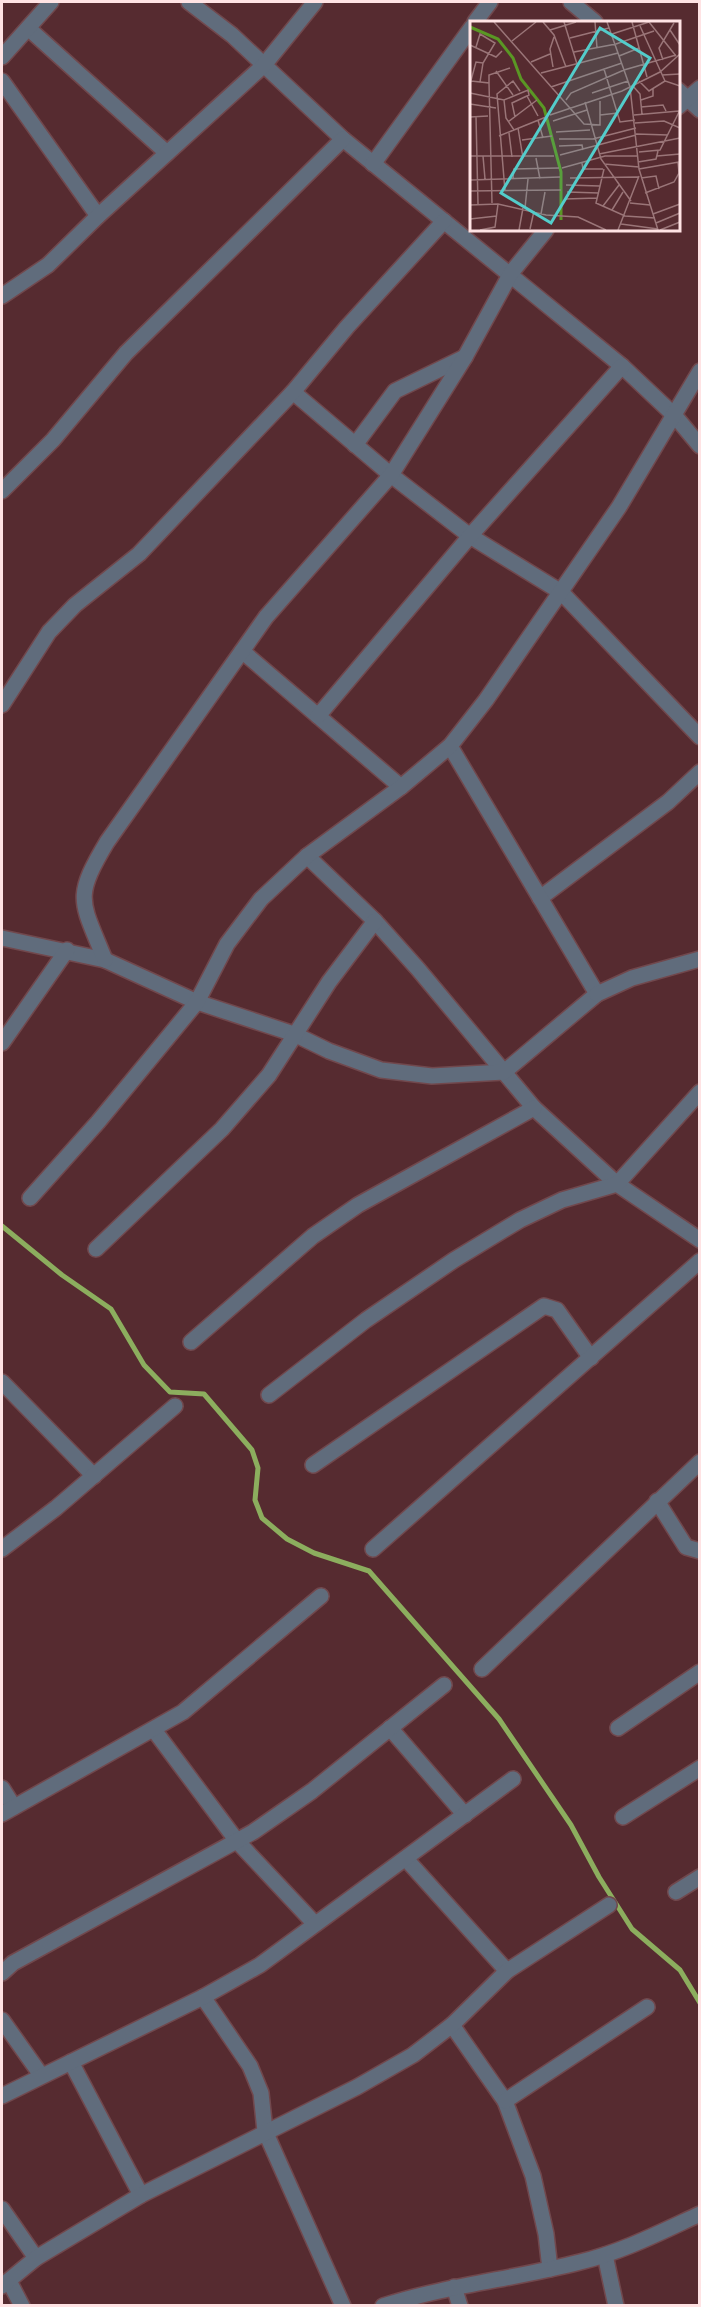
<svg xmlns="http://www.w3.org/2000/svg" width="701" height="2307" viewBox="0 0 701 2307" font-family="Commissioner,sans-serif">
	<rect width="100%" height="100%" fill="#562b30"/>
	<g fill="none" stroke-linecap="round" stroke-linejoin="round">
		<!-- stream -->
		<path stroke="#8cae5e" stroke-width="5" d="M2 1226 62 1275 111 1309 144 1365 170 1392 204 1394 252 1450 258 1468 255 1500 262 1518 287 1539 314 1553 369 1571 499 1719 571 1825 599 1877 632 1929 680 1970 700 2003"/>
		<defs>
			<g id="street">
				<path d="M189 2 232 35 343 139 622 366 675 416 700 446"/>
				<path d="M571 2 595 22"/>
				<path d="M475 22 490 2"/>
				<path d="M28 28 167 153"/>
				<path d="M2 57 51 2"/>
				<path d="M2 81 98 216"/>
				<path d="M678 90 700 110"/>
				<path d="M678 107 700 88"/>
				<path d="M373 164 472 27"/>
				<path d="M2 296 48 265 98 216 264 65 315 2"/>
				<path d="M293 392 391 475 470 536 561 592 700 737"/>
				<path d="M355 445 395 391 465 357"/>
				<path d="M2 491 53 440 126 353 343 139"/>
				<path d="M242 651 401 787"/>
				<path d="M2 705 49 632 75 605 139 554 293 392 347 327 444 221"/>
				<path d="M318 716 470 536 622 366"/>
				<path d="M307 856 375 921 418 969 534 1108 617 1184 700 1240"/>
				<path d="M540 898 668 802 700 772"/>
				<path d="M2 938 105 960 197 1002 294 1034 329 1051 381 1070 432 1076 504 1072 597 994 450 746"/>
				<path d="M105 960C81 900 73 899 107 842L266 617 391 475 465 357 511 273 546 230"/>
				<path d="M597 994 632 978 700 959"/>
				<path d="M2 1043 67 950"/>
				<path d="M30 1198 98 1122 197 1002 227 944 261 899 307 856 401 787 450 746 486 700 619 507 700 371"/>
				<path d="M96 1249 222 1129 269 1075 329 982 375 921"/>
				<path d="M191 1342 313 1236 358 1205 534 1108"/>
				<path d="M2 1382 94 1476"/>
				<path d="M269 1395 366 1320 454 1260 520 1220 562 1200 617 1184 700 1092"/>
				<path d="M313 1465 544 1306 557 1310 591 1358"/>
				<path d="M657 1501 686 1547 700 1551"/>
				<path d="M2 1549 56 1508 175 1406"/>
				<path d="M373 1549 700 1261"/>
				<path d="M482 1669 700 1462"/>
				<path d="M390 1728 465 1815"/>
				<path d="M618 1728 700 1672"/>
				<path d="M154 1730 237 1841 315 1924"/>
				<path d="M2 1788 14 1807"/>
				<path d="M2 1814 183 1712 321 1596"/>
				<path d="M623 1817 700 1768"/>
				<path d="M406 1859 507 1971"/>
				<path d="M676 1892 700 1877"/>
				<path d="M2 1973 13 1963 253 1832 312 1791 444 1685"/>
				<path d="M203 1997 250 2066 261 2093 265 2131 343 2306"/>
				<path d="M2 2020 41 2075"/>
				<path d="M452 2025 505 2101 533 2176 546 2234 550 2269"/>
				<path d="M71 2062 141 2195"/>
				<path d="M2 2096 203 1997 260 1965 513 1779"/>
				<path d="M505 2101 647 2007"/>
				<path d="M2 2209 36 2258"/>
				<path d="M605 2255 616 2306"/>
				<path d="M9 2281 22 2306"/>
				<path d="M2 2286 36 2258 141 2195 357 2087 413 2055 452 2025 507 1971 609 1905"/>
				<path d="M454 2287 460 2306"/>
				<path d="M383 2306C448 2285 515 2279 580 2262 622 2252 661 2232 700 2214"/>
			</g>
		</defs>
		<!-- street casing -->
		<use href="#street" stroke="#71484d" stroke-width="18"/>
		<!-- street -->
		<use href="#street" stroke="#606c7c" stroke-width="15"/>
	</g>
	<!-- overview -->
	<g transform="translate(470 21)">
		<rect width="210" height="210" fill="#562b30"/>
		<path fill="none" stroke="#5a9724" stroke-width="3" d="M0 6 28 18 43 37 51 58 74 87 91 151V199"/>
		<path fill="none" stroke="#9a7578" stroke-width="1.5" d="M24 1 114 103 130 104V80M73 1 84 14 96 46M94 1 107 43M125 1 127 27M137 1 160 66 169 148 188 209M162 1 177 56M179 1 206 35M170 5 195 60 210 65M80 9 106 1M200 9 210 24M142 13 179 1M100 17 139 7M42 20 66 1M0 24 26 36 32 30M6 26 10 13 25 22 13 42 10 61M104 31 146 23 184 10M149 35 169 27M193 39 189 27 204 2M61 41 80 33M83 46 80 28 84 16M134 48 150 101 165 99M26 50 43 74M71 52 148 32M192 54 210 53M1 60 19 62 22 182M169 60 179 70 195 60M19 62V54L40 47M0 63 6 41 13 42M162 64 170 73 172 93M81 66 152 42M0 72 34 79 58 69 59 74 42 82 45 96M122 72 158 60M57 75 68 95M34 79 36 97 44 109M96 79 101 72 154 49 206 34M171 79 183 75V67M115 81 131 138 161 180M0 83 26 87M171 86 193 84 196 90M80 94 152 70 190 51 210 33M130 94 148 92M164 94 209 90M6 95 8 183M0 96 18 95M68 99 73 117M83 100 117 89M38 101 67 79M165 102 194 100 210 107M48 107 53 137M86 111 120 109M39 112 42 136M166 113 198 114M29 115 76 96M89 118H123L166 107M52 119 82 115M89 125 112 124 113 129M169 131 190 129 210 89M129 133 210 117M90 134 166 114M0 135H84M13 135 15 158M187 135 210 133M66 137 70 158M168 141 186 138 188 130M112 142 113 148H133M134 143 169 146M92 147 135 135H168M134 148 126 182 155 195 185 197M169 148 209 141M43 157 44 148 89 147M100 157 168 156M171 157 186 155 189 168M0 159 90 156M96 164 130 165M0 170 91 169M35 170 27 73 43 60 50 70M97 171 129 172M175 172 204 161 209 152 208 141M95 178 127 177M160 182 180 184M0 184 28 183 76 194 108 196 136 209M133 185 149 164M55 187 58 158M142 189 153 171M71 193 75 171M183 193 210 183M0 198 27 195M186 202 210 192M151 203 188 208M60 208 64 190M10 209 25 206 28 183M49 209 53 187M148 209 169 155M190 209 210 201"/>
		<path fill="#53cdcb" fill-opacity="0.15" stroke="#53cdcb" stroke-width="3" d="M130 7 180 37 81 202 31 172Z"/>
		<rect width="210" height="210" fill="none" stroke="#ffe3e4" stroke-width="3"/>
	</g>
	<!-- border -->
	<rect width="701" height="2307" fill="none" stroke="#ffe3e4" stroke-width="6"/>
</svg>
